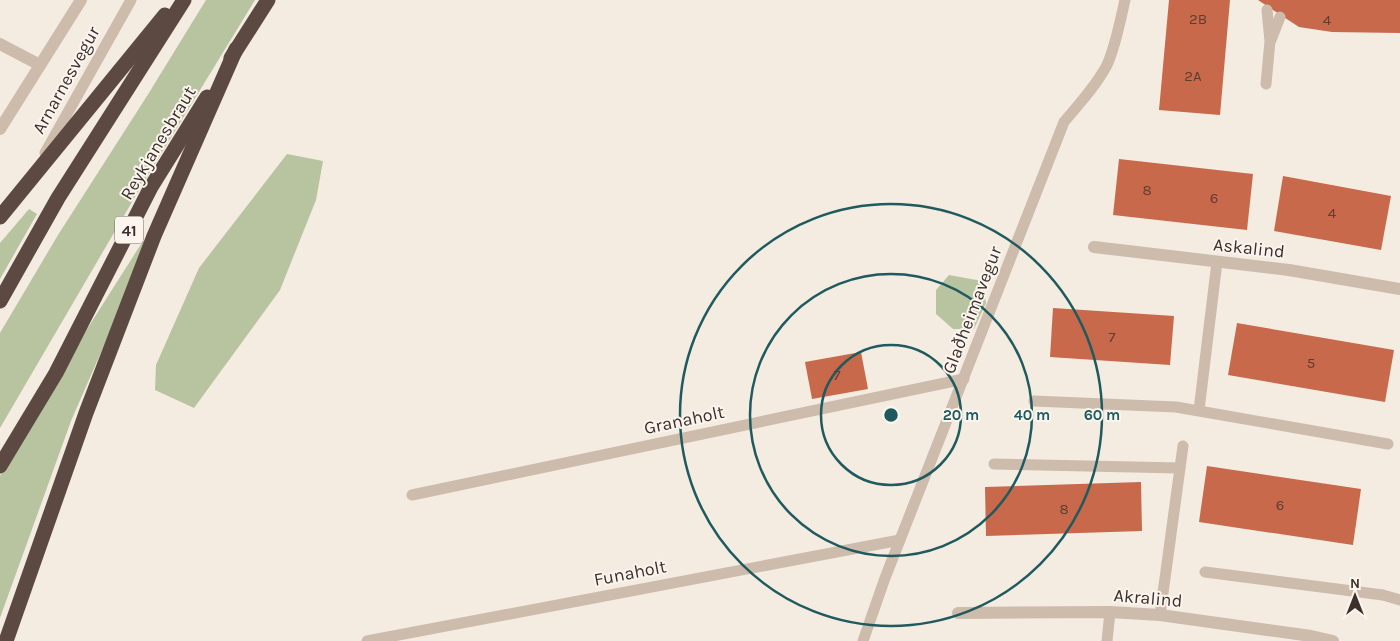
<svg xmlns="http://www.w3.org/2000/svg" width="1400" height="641" viewBox="0 0 1400 641" font-family="Karla,sans-serif">
	<rect width="100%" height="100%" fill="#f4ebe1"/>
	<!-- green -->
	<g fill="#b8c4a0">
		<path d="M206 0H255L139 190 0 428V333L58 235 147 96Z"/>
		<path d="M287 154 323 161 316 200 280 290 194 408 155 390 156 365 199 268Z"/>
		<path d="M29 209 37 214 0 279V243Z"/>
		<path d="M143 241H148L146 249 71 421 0 618V476L61 370Z"/>
		<path d="M949 275 982 281 986 303 974 329H953L936 314V290Z"/>
	</g>
	<!-- building -->
	<g fill="#c8694b">
		<path d="M1169 0H1230L1220 115 1159 110Z"/>
		<path d="M1258 0H1400V33L1332 32 1299 27Z"/>
		<path d="M1119 159 1253 174 1247 230 1113 215Z"/>
		<path d="M1283 176 1391 196 1381 250 1274 231Z"/>
		<path d="M1053 308 1174 316 1170 365 1050 357Z"/>
		<path d="M1237 323 1394 350 1385 402 1228 375Z"/>
		<path d="M861 352 868 389 812 399 805 362Z"/>
		<path d="M1207 466 1361 489 1353 545 1199 522Z"/>
		<path d="M1141 482 1142 531 986 536 985 487Z"/>
	</g>
	<g fill="none" stroke-linecap="round" stroke-linejoin="round">
		<!-- lane -->
		<g stroke="#cdbbac" stroke-width="11">
			<path d="M1271 40 1280 17"/>
			<path d="M1266 84 1270 41 1267 10"/>
			<path d="M45 153 131 0"/>
			<path d="M1034 401 1176 407 1388 444"/>
			<path d="M1199 410 1217 262"/>
			<path d="M994 464 1180 468"/>
			<path d="M412 495 964 379"/>
			<path d="M1205 572 1383 595 1400 600"/>
			<path d="M1160 615 1183 446"/>
			<path d="M367 641 900 540"/>
			<path d="M863 641 885 578 1064 122C1079 104 1096 86 1107 65 1116 45 1120 21 1125 0"/>
			<path d="M1107 641 1110 612"/>
		</g>
		<!-- street -->
		<g stroke="#cdbbac" stroke-width="12">
			<path d="M0 44 40 65"/>
			<path d="M0 129 81 0"/>
			<path d="M1094 247 1289 270 1400 289"/>
			<path d="M958 613 1110 612 1160 615 1311 636 1333 641"/>
		</g>
		<!-- highway -->
		<g stroke="#5c4a42" stroke-width="15">
			<path d="M231 58 268 0"/>
			<path d="M0 217 165 15"/>
			<path d="M0 301 58 198 184 0"/>
			<path d="M0 466 56 373 151 187 207 97"/>
			<path d="M6 641 86 413 154 236 236 49"/>
		</g>
	</g>
	<!-- distance rings -->
	<g fill="none" stroke="#1f5a5e" stroke-width="2.5">
		<circle cx="891" cy="415" r="70"/>
		<circle cx="891" cy="415" r="141"/>
		<circle cx="891" cy="415" r="211"/>
	</g>
	<g text-anchor="middle" stroke-width="4" stroke-linejoin="round" paint-order="stroke">
		<!-- number labels -->
		<g font-size="15" fill="#5e3e33">
			<text x="1198" y="24">2B</text>
			<text x="1327" y="25">4</text>
			<text x="1193" y="81">2A</text>
			<text x="1147" y="195">8</text>
			<text x="1214" y="203">6</text>
			<text x="1332" y="218">4</text>
			<text x="1112" y="342">7</text>
			<text x="1311" y="368">5</text>
			<text x="837" y="380">7</text>
			<text x="1280" y="510">6</text>
			<text x="1064" y="514">8</text>
		</g>
		<!-- shield labels -->
		<rect fill="#fbf5ee" stroke="#756b66" stroke-width="1" x="115" y="216.5" width="28" height="27" rx="4"/>
		<g font-size="16" font-weight="bold" fill="#3b302b">
			<text x="129" y="236">41</text>
		</g>
		<!-- street labels -->
		<g font-size="18" fill="#3b302b" stroke="#fbf5ee">
			<text transform="translate(66 80) rotate(-61)" y="6">Arnarnesvegur</text>
			<text transform="translate(158 143) rotate(-59)" y="6">Reykjanesbraut</text>
			<text transform="translate(1249 248) rotate(6)" y="6">Askalind</text>
			<text transform="translate(972 310) rotate(-69)" y="6">Glaðheimavegur</text>
			<text transform="translate(684 420) rotate(-12)" y="6">Granaholt</text>
			<text transform="translate(630 573) rotate(-11)" y="6">Funaholt</text>
			<text transform="translate(1148 598) rotate(5)" y="6">Akralind</text>
		</g>
	</g>
	<circle cx="891" cy="415" r="8" fill="#1f5a5e" stroke="#fbf5ee" stroke-width="2.5"/>
	<g font-size="15" text-anchor="middle" font-weight="bold" fill="#1f5a5e" stroke="#fbf5ee" stroke-width="4" stroke-linejoin="round" paint-order="stroke">
		<text x="961" y="420">20 m</text>
		<text x="1032" y="420">40 m</text>
		<text x="1102" y="420">60 m</text>
	</g>
	<!-- north arrow -->
	<g transform="translate(1355 596)" stroke="#fbf5ee" stroke-width="4" paint-order="stroke">
	<path d="M0-4L9 19L0 12L-9 19Z" fill="#3b302b"/>
	<text y="-8" font-size="14" font-weight="bold" text-anchor="middle" fill="#3b302b">N</text>
	</g>
</svg>
